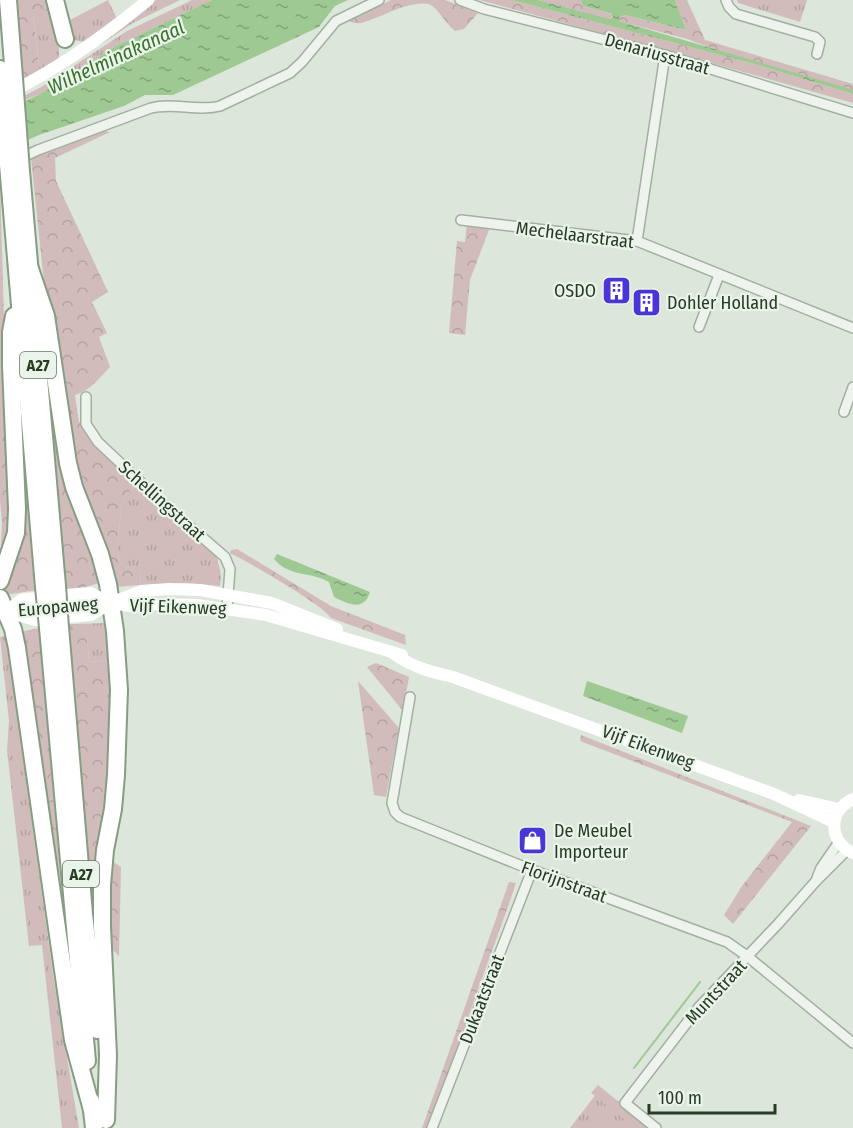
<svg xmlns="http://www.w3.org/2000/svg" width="853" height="1128" viewBox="0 0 853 1128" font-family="'Fira Sans Condensed',sans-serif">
	<defs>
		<pattern id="grass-tufts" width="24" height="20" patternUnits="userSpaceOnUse" patternTransform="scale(1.5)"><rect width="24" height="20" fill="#d1bcbb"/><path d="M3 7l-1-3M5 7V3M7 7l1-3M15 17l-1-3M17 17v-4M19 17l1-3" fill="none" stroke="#b3a2a1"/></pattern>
		<pattern id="forest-crowns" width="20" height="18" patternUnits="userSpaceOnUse" patternTransform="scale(1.5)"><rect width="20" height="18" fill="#d1bcbb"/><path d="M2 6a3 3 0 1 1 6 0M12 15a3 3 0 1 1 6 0" fill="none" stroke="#b3a2a1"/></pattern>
		<pattern id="water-ripples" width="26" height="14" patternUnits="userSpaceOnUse" patternTransform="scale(1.5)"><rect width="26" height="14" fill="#9ec993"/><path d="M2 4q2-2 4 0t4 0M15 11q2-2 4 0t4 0" fill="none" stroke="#81a478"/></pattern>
	</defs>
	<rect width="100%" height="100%" fill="#dce6db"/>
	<!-- grass -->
	<g fill="url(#grass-tufts)">
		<path d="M108 0 117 19 84 42 74 40 70 20Z"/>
		<path d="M156 0H180L133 23 103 43 101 42Z"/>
		<path d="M192 0H212L116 46 40 94 25 100 24 96 43 86 127 31Z"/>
		<path d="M737 0H807L800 22 738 3Z"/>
		<path d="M51 7 59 46V59L40 74 33 12Z"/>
		<path d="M140 482 217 557 221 575 220 586 187 583 140 585 141 572C135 570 124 568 120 561 115 551 121 516 122 504L125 496Z"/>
		<path d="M107 623 111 660 89 662 87 636 80 624H74Z"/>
		<path d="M6 636 54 981 79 1128H62L42 945 29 946 7 750 9 721 0 637Z"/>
		<path d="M597 1093 643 1128H570Z"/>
	</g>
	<!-- forest -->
	<g fill="url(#forest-crowns)">
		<path d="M15 0H50L51 7 33 13 40 74 22 81Z"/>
		<path d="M391 0H445L478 13 464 29 455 31C446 24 437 7 429 4 407 0 381 18 361 23 357 24 352 22 348 21Z"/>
		<path d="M479 0H512L758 65 853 94V103L698 59Z"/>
		<path d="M538 0H581L583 6 611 14 613 17 609 19Z"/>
		<path d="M675 0H687L705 40 853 84V90L719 51 687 39 619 21V17L625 15 686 30Z"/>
		<path d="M104 131 110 132 55 158 56 181 108 292 92 302 107 333 99 337 110 367C99 378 90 391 75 395L79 422 140 482 125 496 122 504C121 516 115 551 120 561 124 568 135 570 141 572L140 585 115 587 80 495 50 326 43 273 31 158 63 143Z"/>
		<path d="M0 179 10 529 0 563 2 522 0 501Z"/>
		<path d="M467 223 490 227 470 280 465 335 449 333 457 241 465 242Z"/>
		<path d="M42 328 103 582 85 587 65 589Z"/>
		<path d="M17 365 38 590 4 595 3 587 6 578Z"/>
		<path d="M237 549 331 606 405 635 406 645 331 618C325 606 247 561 230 553L231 550Z"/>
		<path d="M67 624H80L85 630 87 636 89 662 111 660 113 698 98 979Z"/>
		<path d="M39 628 65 933 20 632Z"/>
		<path d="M376 663 409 677 403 711 367 667Z"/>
		<path d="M358 681 399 728 386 797 374 795Z"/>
		<path d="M581 735 811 826 733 924 724 915 742 886 792 822 580 741Z"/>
		<path d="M112 861 121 867 119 956 112 949Z"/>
		<path d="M509 882 516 883 509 904 428 1128H422Z"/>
		<path d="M598 1085 651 1128H635L591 1093Z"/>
	</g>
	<!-- water -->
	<g fill="url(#water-ripples)">
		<path d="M212 0H348L335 6 319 27 173 95H145L124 106 39 135 0 152V113L40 94 116 46Z"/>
		<path d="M512 0H538L610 19 613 17 612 14 583 6 581 0H675L686 30 625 15 619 17V21L844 87 853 90V94L758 65Z"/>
		<path d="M277 554 370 592C364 612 348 604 334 597L329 582C311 571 290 578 274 559Z"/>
		<path d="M587 681 688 716 682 733 583 696Z"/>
	</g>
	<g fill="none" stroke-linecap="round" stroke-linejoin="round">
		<!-- stream -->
		<path stroke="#9ec993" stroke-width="2" d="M634 1068 700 982"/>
		<defs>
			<g id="street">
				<path d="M460 0 484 9 665 55 853 113"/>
				<path d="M726 0 729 7 736 14 815 37 820 42 817 54"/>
				<path d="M0 168 38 150 151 108C173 102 198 112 220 106L290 73 302 62 336 21 379 0"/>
				<path d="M461 220 637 241 853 328"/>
				<path d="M637 241 665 55"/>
				<path d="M699 327 719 275"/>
				<path d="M86 397V424L98 442 165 505 225 557 230 569 227 608"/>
				<path d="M844 412 853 387"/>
				<path d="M410 697 392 803 395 812 400 817 532 870 727 942 747 956 853 1043"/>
				<path d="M817 878 821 868 839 842"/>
				<path d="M432 1128 532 870"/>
				<path d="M656 1128 625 1103 699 1007 778 924 816 881 847 850"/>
			</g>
			<g id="highway">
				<path d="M8 0 14 78"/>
				<path d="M55 0 65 39"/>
				<path d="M0 69 1 84"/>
				<path d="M21 171 57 586"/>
				<path d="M9 176 44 587"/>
				<path d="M29 266 46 316 68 463 74 487 100 554 108 584 115 631 119 690 116 775 113 809 105 850 102 885V926L108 1055 106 1120"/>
				<path d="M0 581 16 533 17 509 11 365V332L14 316"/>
				<path d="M0 598 13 629 17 648 73 1040 92 1110"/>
				<path d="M60 627 84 914 97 1030"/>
				<path d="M48 628 87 1061"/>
				<path d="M91 1101 94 1128"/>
			</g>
		</defs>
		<!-- street casing -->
		<use href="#street" stroke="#a2b0a0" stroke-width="12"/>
		<!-- highway casing -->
		<use href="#highway" stroke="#859d81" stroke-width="20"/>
		<!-- street -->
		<use href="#street" stroke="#eef4ed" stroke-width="9"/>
		<!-- secondary -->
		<g stroke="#fff" stroke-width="12">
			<path d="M9 93C60 68 104 36 148 0"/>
			<path d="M7 611 21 600 26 599 91 593 109 603"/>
			<path d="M5 612 110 603 131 606 157 604 197 605 266 615 402 655"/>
			<path d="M11 613 35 620 91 615 110 603 141 591 169 589 200 590 272 603 337 629"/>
			<path d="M394 654C412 667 431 672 453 677L774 794 834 822"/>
			<path d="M853 799C828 810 828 842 853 853"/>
			<path d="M799 800 839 809"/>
		</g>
		<!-- highway -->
		<use href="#highway" stroke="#fff" stroke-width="16"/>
		<defs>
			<g id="highway-bridge">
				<path d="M14 78 21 171"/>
				<path d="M1 84 9 176"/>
				<path d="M57 586 60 627"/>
				<path d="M44 587 48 628"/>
			</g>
		</defs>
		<!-- highway-bridge casing -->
		<use href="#highway-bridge" stroke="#859d81" stroke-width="20" stroke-linecap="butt"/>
		<!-- highway-bridge -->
		<use href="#highway-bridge" stroke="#fff" stroke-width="16"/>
	</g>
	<!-- icons -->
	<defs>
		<symbol id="building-square" viewBox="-11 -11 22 22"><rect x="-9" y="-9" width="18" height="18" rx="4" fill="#4a36d4" stroke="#ebf4ea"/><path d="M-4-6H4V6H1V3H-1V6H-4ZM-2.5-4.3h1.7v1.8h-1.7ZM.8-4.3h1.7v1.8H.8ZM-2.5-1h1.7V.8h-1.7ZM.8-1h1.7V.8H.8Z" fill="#fff"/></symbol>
		<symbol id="shop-square" viewBox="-11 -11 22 22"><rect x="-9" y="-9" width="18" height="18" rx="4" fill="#4a36d4" stroke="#ebf4ea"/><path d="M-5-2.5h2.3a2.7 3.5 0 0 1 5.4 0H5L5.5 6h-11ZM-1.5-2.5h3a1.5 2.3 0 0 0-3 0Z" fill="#fff"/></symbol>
	</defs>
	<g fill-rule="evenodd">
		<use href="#building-square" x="600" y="274" width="33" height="33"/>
		<use href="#building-square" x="630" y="286" width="33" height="33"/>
		<use href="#shop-square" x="516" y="824" width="33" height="33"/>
	</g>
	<g text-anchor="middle" stroke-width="4.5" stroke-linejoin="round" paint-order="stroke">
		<!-- shield labels -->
		<g fill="#ebf4ea" stroke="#61745f" stroke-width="1.5">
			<rect x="20" y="352" width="36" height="26" rx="4.5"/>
			<rect x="63" y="861" width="36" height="26" rx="4.5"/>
		</g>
		<g font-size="16" font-weight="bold" fill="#263d24">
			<text x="38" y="371">A27</text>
			<text x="81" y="880">A27</text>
		</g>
		<!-- street labels -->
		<g font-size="18" fill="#263d24" stroke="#ebf4ea">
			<text transform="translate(657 54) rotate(16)" y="6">Denariusstraat</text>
			<text transform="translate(575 235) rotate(7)" y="6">Mechelaarstraat</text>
			<text transform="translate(162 501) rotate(42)" y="6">Schellingstraat</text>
			<text transform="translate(58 607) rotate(-5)" y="6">Europaweg</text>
			<text transform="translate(178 607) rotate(2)" y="6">Vijf Eikenweg</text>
			<text transform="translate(648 747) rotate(20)" y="6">Vijf Eikenweg</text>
			<text transform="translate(564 882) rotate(20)" y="6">Florijnstraat</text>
			<text transform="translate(716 992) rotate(-47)" y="6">Muntstraat</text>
			<text transform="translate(482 999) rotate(-69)" y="6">Dukaatstraat</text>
		</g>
		<!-- poi labels -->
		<g font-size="18" fill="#263d24" stroke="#ebf4ea" text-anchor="start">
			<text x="596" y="297" text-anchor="end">OSDO</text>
			<text x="667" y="309">Dohler Holland</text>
			<text x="554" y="837">De Meubel<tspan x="554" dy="21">Importeur</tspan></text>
		</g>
		<!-- water labels -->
		<g font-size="20" font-style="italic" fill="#39722d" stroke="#ebf4ea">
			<text transform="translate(116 57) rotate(-25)" y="7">Wilhelminakanaal</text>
		</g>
	</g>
	<!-- scale -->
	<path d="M649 1104v9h126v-9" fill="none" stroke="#263d24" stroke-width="3"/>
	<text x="658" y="1104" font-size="18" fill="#263d24" stroke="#ebf4ea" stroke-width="4.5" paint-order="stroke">100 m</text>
</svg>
